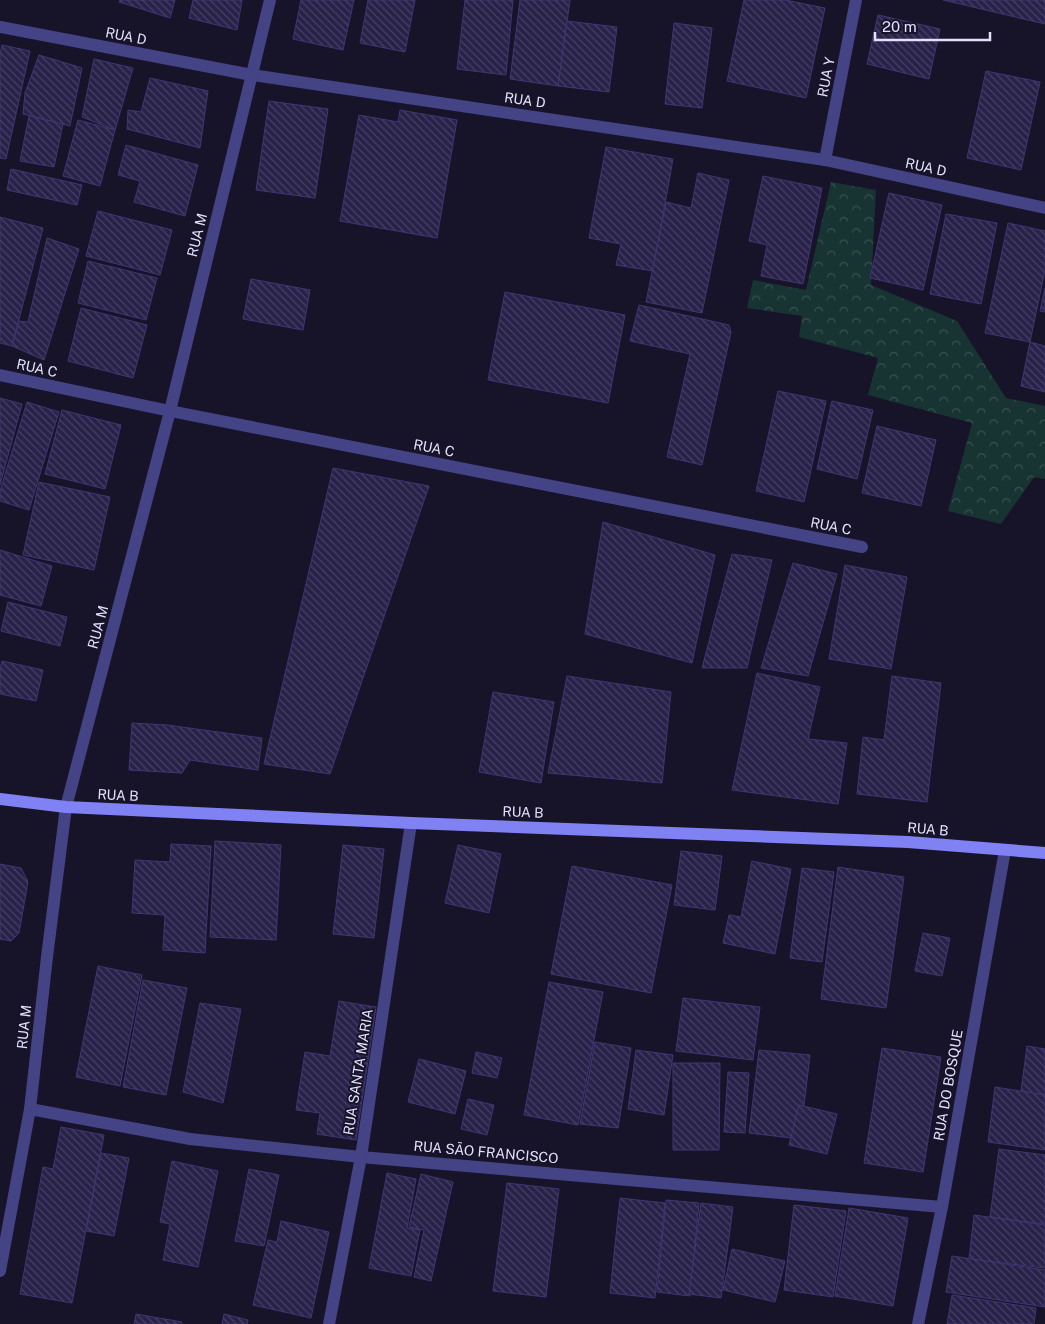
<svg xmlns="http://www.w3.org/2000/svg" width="1045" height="1324" viewBox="0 0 1045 1324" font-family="'Public Sans',sans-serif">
	<defs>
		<pattern id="forest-crowns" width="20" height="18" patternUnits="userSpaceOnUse" patternTransform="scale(1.25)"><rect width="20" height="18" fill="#173432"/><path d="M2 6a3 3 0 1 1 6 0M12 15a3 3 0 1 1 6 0" fill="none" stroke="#385151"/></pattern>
		<pattern id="building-back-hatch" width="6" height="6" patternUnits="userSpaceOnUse" patternTransform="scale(1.25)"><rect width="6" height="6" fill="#282149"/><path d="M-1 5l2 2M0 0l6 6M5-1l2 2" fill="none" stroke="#474164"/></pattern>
	</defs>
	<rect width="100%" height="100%" fill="#17142a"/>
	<!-- forest -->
	<path fill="url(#forest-crowns)" d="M831 182 876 190 871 285 957 321 1006 398 1045 406V479L1034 477 1001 524 948 511 972 423 868 395 878 358 799 337 802 316 747 308 753 280 806 290Z"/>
	<!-- building -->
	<g fill="url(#building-back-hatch)" stroke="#403673">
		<path d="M120 0H175L170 18 119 2Z"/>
		<path d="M193 0H242L237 30 189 18Z"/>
		<path d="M301 0H354L343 50 293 39Z"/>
		<path d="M368 0H415L405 52 360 43Z"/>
		<path d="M465 0H513L506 75 457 69Z"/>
		<path d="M520 0H570L558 86 510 79Z"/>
		<path d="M744 0H785L825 8 806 98 727 81Z"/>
		<path d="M943 0H1045V24Z"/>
		<path d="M878 15 940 29 929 79 867 64Z"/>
		<path d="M567 21 617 27 609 92 558 86Z"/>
		<path d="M674 23 712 28 702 108 665 104Z"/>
		<path d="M2 45 30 51 6 159 0 158V54Z"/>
		<path d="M39 55 82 68 70 126 23 114 25 93Z"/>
		<path d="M94 59 133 68 115 130 82 117Z"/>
		<path d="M986 71 1040 82 1021 170 967 158Z"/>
		<path d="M150 78 208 91 200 148 127 129 128 110 141 112Z"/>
		<path d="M269 101 328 109 315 198 256 190Z"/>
		<path d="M400 110 457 120 437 238 340 221 359 115 398 122Z"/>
		<path d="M29 116 63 124 54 167 20 161Z"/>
		<path d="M78 120 115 130 100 186 63 176Z"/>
		<path d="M126 145 198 165 185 216 134 202 140 181 118 175Z"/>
		<path d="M606 147 673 159 653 271 616 265 621 244 589 238Z"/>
		<path d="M11 169 82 185 77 205 7 190Z"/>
		<path d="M698 173 729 180 702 313 646 302 666 202 691 208Z"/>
		<path d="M763 176 822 188 803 284 761 276 767 245 749 241Z"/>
		<path d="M889 193 942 205 923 290 870 278Z"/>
		<path d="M98 211 172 230 160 275 86 256Z"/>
		<path d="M946 214 997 223 981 304 930 294Z"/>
		<path d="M0 217 43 228 12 346 0 343Z"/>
		<path d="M1008 223 1045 231V270L1030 342 985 333Z"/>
		<path d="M47 238 79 249 44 360 12 346 19 321 28 322Z"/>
		<path d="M88 261 157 278 146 320 78 303Z"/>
		<path d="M251 279 310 290 303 330 243 319Z"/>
		<path d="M1045 288V312L1040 311Z"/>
		<path d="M505 292 625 315 608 403 488 380Z"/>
		<path d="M639 305 729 325 731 332 702 465 667 457 690 354 630 341Z"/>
		<path d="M81 308 147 325 133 378 68 361Z"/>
		<path d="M1030 342 1045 346V392L1021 386Z"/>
		<path d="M778 391 826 401 804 502 756 491Z"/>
		<path d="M0 398 22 404 0 485Z"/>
		<path d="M832 401 873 410 857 479 817 469Z"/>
		<path d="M27 402 59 412 29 510 0 501V491Z"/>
		<path d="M62 410 121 425 105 489 45 474Z"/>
		<path d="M877 426 936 440 921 506 862 493Z"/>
		<path d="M333 468 429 486 330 774 264 764Z"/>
		<path d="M39 482 110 497 94 570 23 555Z"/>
		<path d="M603 522 715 555 692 663 585 634Z"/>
		<path d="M0 550 52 566 41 606 0 595Z"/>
		<path d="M732 554 772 560 747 668H702Z"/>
		<path d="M793 563 837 574 808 676 761 668Z"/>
		<path d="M845 565 907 577 891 669 829 659Z"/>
		<path d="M8 602 67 617 60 646 1 631Z"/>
		<path d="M2 661 43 670 36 701 0 694V669Z"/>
		<path d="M757 673 820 687 808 739 847 743 838 804 732 790Z"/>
		<path d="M567 676 671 692 662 783 548 773Z"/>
		<path d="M892 676 941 683 927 802 857 794 863 737 884 740Z"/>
		<path d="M493 692 554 702 541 783 479 772Z"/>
		<path d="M132 723 167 725 262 738 258 770 190 760 182 773 129 770Z"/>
		<path d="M215 841 281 845 276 940 210 937Z"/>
		<path d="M171 844 211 846 205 953 163 950 165 915 132 913 135 860 170 862Z"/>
		<path d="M343 845 384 849 374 938 333 934Z"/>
		<path d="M458 845 501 854 489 913 445 903Z"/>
		<path d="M681 851 722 856 715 910 674 905Z"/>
		<path d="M752 861 791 869 775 954 723 943 729 915 741 917Z"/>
		<path d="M0 864 21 868 28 882 19 933 11 941 0 939Z"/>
		<path d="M572 866 672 885 651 993 551 974Z"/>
		<path d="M838 867 904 877 886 1008 821 999Z"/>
		<path d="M802 868 834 872 822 962 790 958Z"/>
		<path d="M923 933 950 938 942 976 915 971Z"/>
		<path d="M98 966 142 975 120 1086 76 1077Z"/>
		<path d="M143 980 187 988 166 1095 123 1087Z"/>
		<path d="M549 982 603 992 578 1125 524 1115Z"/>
		<path d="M683 998 760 1007 753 1060 676 1051Z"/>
		<path d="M339 1001 376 1007 356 1140 317 1134 320 1113 296 1110 305 1052 330 1056Z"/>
		<path d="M200 1003 241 1009 223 1103 183 1092Z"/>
		<path d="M595 1042 631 1048 618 1128 580 1124Z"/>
		<path d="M1027 1046 1045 1049V1095L1021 1091Z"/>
		<path d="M882 1048 941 1057 923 1172 864 1163Z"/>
		<path d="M636 1050 673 1055 664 1115 628 1109Z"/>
		<path d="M759 1050 810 1055 800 1139 749 1133Z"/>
		<path d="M476 1052 502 1058 497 1078 472 1073Z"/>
		<path d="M419 1059 466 1071 455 1114 408 1102Z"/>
		<path d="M673 1063H720L719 1150H673Z"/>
		<path d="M728 1072 749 1073 745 1133 724 1132Z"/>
		<path d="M995 1087 1045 1095V1150L988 1142Z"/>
		<path d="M468 1099 494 1105 487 1135 461 1129Z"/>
		<path d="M799 1105 837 1114 827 1154 789 1145Z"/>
		<path d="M61 1127 104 1135 72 1303 20 1294 43 1167 53 1169Z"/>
		<path d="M999 1149 1045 1155V1224L990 1217Z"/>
		<path d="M101 1153 129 1158 114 1236 86 1231Z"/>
		<path d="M172 1161 218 1171 198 1267 163 1260 170 1224 160 1222Z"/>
		<path d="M249 1169 279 1175 264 1246 235 1241Z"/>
		<path d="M387 1173 416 1179 407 1228 420 1230 411 1276 369 1268Z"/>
		<path d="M421 1174 453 1182 431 1281 414 1277 424 1230 409 1227Z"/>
		<path d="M507 1183 559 1189 546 1297 493 1291Z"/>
		<path d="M620 1198 665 1203 655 1298 610 1293Z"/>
		<path d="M666 1200 699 1203 690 1296 657 1292Z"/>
		<path d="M701 1203 733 1207 721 1298 689 1294Z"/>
		<path d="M794 1205 846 1211 833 1297 784 1290Z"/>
		<path d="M849 1208 908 1218 893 1306 835 1296Z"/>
		<path d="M974 1215 1045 1225V1268L969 1259Z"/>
		<path d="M281 1221 329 1232 311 1318 253 1305 268 1240 277 1242Z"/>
		<path d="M732 1249 785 1261 775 1302 723 1290Z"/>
		<path d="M952 1256 1045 1270V1307L946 1292Z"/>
		<path d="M952 1295 1036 1308 1034 1324H947Z"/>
		<path d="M136 1314 182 1322 181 1324H134Z"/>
		<path d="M224 1314 248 1320 247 1324H222Z"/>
	</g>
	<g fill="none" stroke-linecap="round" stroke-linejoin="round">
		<!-- street -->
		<g stroke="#434385" stroke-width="12">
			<path d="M0 27 252 75 825 160 1045 208"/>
			<path d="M825 160 856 0"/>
			<path d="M0 375 170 411 862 547"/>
			<path d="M30 1109 190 1139 361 1157 942 1207"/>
			<path d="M0 1271 30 1109 47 957 66 807 170 411 270 0"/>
			<path d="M329 1324 361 1157 411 823"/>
			<path d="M918 1324 942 1207 1005 850"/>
		</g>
		<!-- secondary -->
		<path stroke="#8081f3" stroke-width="12" d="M0 799 66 807 411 823 908 842 1045 853"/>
	</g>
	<g text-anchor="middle" stroke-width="4" stroke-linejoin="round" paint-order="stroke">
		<!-- street labels -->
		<g font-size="14" fill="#e2e0fc" stroke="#17142a">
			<text transform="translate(126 36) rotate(11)" y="5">RUA D</text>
			<text transform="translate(826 77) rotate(-79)" y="5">RUA Y</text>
			<text transform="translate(525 100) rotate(8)" y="5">RUA D</text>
			<text transform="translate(926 167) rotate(12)" y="5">RUA D</text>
			<text transform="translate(197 235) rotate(-76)" y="5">RUA M</text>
			<text transform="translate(37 368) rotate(12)" y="5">RUA C</text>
			<text transform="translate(434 448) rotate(11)" y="5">RUA C</text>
			<text transform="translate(831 526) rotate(11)" y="5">RUA C</text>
			<text transform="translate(98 627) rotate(-75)" y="5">RUA M</text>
			<text transform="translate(118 795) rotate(3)" y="5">RUA B</text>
			<text transform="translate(523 812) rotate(2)" y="5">RUA B</text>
			<text transform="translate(928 829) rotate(5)" y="5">RUA B</text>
			<text transform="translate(24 1027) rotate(-84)" y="5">RUA M</text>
			<text transform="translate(358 1072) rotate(-81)" y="5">RUA SANTA MARIA</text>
			<text transform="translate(948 1085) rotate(-80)" y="5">RUA DO BOSQUE</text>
			<text transform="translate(486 1152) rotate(5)" y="5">RUA SÃO FRANCISCO</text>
		</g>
	</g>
	<!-- scale -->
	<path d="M875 32v8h115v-8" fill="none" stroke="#e2e0fc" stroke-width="2.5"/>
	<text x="882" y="32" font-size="15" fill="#e2e0fc" stroke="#17142a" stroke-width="4" paint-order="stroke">20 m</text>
</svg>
